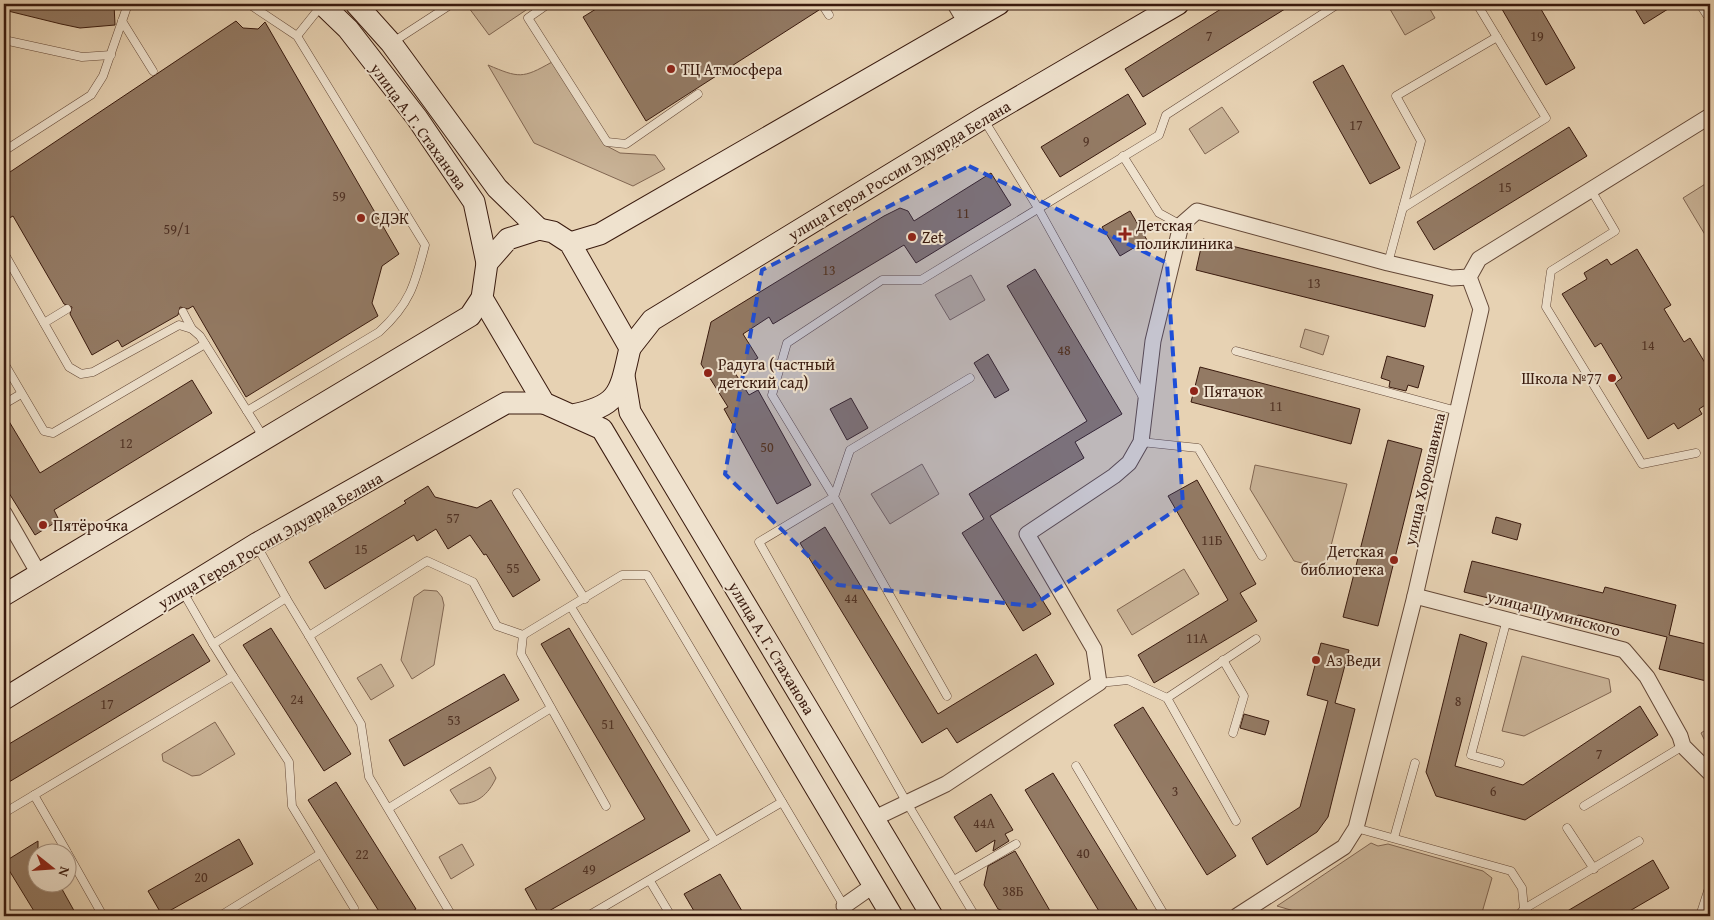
<svg xmlns="http://www.w3.org/2000/svg" width="1714" height="920" viewBox="0 0 1714 920" font-family="'Gentium Book Plus',serif">
	<rect width="100%" height="100%" fill="#e7d2b3"/>
	<filter id="stains"><feTurbulence type="fractalNoise" baseFrequency=".004" numOctaves="4"/><feColorMatrix values="0 0 0 0 .2 0 0 0 0 .09 0 0 0 0 .02 0 0 0 .5 -.17"/></filter>
	<radialGradient id="worn" r=".72"><stop offset=".6" stop-color="#630" stop-opacity="0"/><stop offset="1" stop-color="#630" stop-opacity=".3"/></radialGradient>
	<!-- green -->
	<g fill="#c9b397" stroke="#816652">
		<path d="M466 4H535L489 35Z"/>
		<path d="M1387 4H1427L1435 18 1405 35Z"/>
		<path d="M552 62 605 145 620 153 655 155 665 169 633 186 534 143 488 65C519 78 522 79 552 62Z"/>
		<path d="M1222 107 1239 132 1205 154 1189 129Z"/>
		<path d="M1710 181V243L1683 198Z"/>
		<path d="M971 275 985 300 950 320 935 295Z"/>
		<path d="M1305 329 1329 336 1323 355 1300 347Z"/>
		<path d="M922 464 939 494 890 524 871 494Z"/>
		<path d="M1255 465 1347 484 1325 569 1294 561 1250 489Z"/>
		<path d="M1184 569 1199 594 1132 635 1117 610Z"/>
		<path d="M424 590 437 591 442 597 444 605 434 665 412 679 401 660 414 597Z"/>
		<path d="M1522 656 1609 679 1611 692 1524 736 1502 731Z"/>
		<path d="M381 664 394 686 371 700 357 678Z"/>
		<path d="M215 722 235 754 200 775 192 776 163 761 162 754Z"/>
		<path d="M1710 727V751L1701 733Z"/>
		<path d="M490 767 496 778C488 795 477 804 459 804L450 790Z"/>
		<path d="M1371 843 1378 846 1388 844 1483 871 1492 878 1481 916H1311L1277 906Z"/>
		<path d="M462 844 474 865 451 879 439 857Z"/>
	</g>
	<!-- building -->
	<g fill="#937a64" stroke="#391a0e">
		<path d="M4 4H114L115 25 80 28 61 24 4 10Z"/>
		<path d="M604 4H816L819 10 646 121 583 17Z"/>
		<path d="M1229 4H1293L1143 97 1125 69Z"/>
		<path d="M1499 4H1538L1575 68 1546 85Z"/>
		<path d="M1632 4H1676L1644 24Z"/>
		<path d="M236 21 243 28 258 29 265 22 399 254 382 266 372 303 378 316 246 397 193 306 188 309 180 307 178 315 122 347 118 340 92 355 70 314 72 307 64 304 13 216 4 221V176Z"/>
		<path d="M1343 65 1400 168 1370 184 1313 82Z"/>
		<path d="M1128 94 1146 124 1060 177 1041 147Z"/>
		<path d="M1569 127 1587 156 1434 250 1417 222Z"/>
		<path d="M991 173 1011 205 916 263 904 245 773 324 769 317 743 334 758 358 735 373 749 395 758 390 811 485 777 504 724 409 728 407 701 364 711 322 884 216 900 208 908 211 914 221Z"/>
		<path d="M1130 211 1147 240 1120 256 1102 227Z"/>
		<path d="M1203 239 1433 295 1425 327 1196 270Z"/>
		<path d="M1637 249 1671 305 1664 309 1684 342 1690 338 1710 371V402L1699 409 1702 414 1678 429 1674 423 1648 439 1615 383 1622 378 1601 343 1595 347 1562 294 1587 279 1584 273 1607 259 1611 265Z"/>
		<path d="M1035 269 1122 414 1075 442 1084 458 990 516 1051 614 1023 631 962 533 984 519 969 494 1087 421 1007 286Z"/>
		<path d="M988 354 1009 390 995 398 974 363Z"/>
		<path d="M1387 356 1424 366 1418 388 1408 385 1406 391 1389 387 1390 381 1381 378Z"/>
		<path d="M1200 367 1360 409 1351 444 1191 402Z"/>
		<path d="M192 380 212 413 54 510 59 520 35 535 4 485V413L40 473Z"/>
		<path d="M851 398 868 428 847 440 830 409Z"/>
		<path d="M1388 440 1422 449 1378 626 1343 617Z"/>
		<path d="M1197 480 1256 584 1240 593 1257 621 1154 683 1138 655 1228 600 1168 496Z"/>
		<path d="M428 486 435 497 477 508 491 500 540 580 513 597 486 554 484 555 470 535 448 549 436 529 417 541 414 535 325 589 309 562 406 503 404 501Z"/>
		<path d="M1496 517 1521 524 1517 540 1492 533Z"/>
		<path d="M825 527 938 714 1036 654 1054 684 957 743 947 728 922 743 800 543Z"/>
		<path d="M1472 561 1603 593 1605 587 1676 605 1669 635 1710 645V682L1659 669 1667 637 1578 615 1577 620 1464 592Z"/>
		<path d="M271 628 351 754 324 771 243 645Z"/>
		<path d="M569 628 690 831 540 916 525 889 645 819 541 644Z"/>
		<path d="M193 634 210 661 4 785V747Z"/>
		<path d="M1460 634 1487 643 1455 766 1523 785 1640 706 1658 735 1525 820 1436 796 1426 772Z"/>
		<path d="M1321 643 1349 650 1335 703 1355 709 1328 817 1317 832 1267 865 1252 838 1300 807 1328 701 1307 695Z"/>
		<path d="M504 674 519 700 404 766 389 740Z"/>
		<path d="M1143 707 1236 856 1207 875 1114 725Z"/>
		<path d="M1244 714 1269 721 1265 735 1240 728Z"/>
		<path d="M1053 773 1141 916H1102L1025 790Z"/>
		<path d="M336 782 416 909 404 916H382L308 800Z"/>
		<path d="M991 794 1013 830 1005 834 1009 841 993 851 995 840 976 852 954 817Z"/>
		<path d="M239 839 253 864 162 915 148 891Z"/>
		<path d="M38 841V882H58L77 916H37L4 862Z"/>
		<path d="M1015 851 1042 897 1053 916H1008L1009 913 998 909 984 885 988 866Z"/>
		<path d="M1653 860 1669 888 1621 916H1559Z"/>
		<path d="M720 874 745 916H697L684 894Z"/>
	</g>
	<g fill="none" stroke-linecap="round" stroke-linejoin="round">
		<defs>
			<g id="lane">
				<path d="M548 4 528 18 607 142 626 144 698 94"/>
				<path d="M822 4 829 15"/>
				<path d="M1700 4 1707 15H1710"/>
				<path d="M122 21 153 71"/>
				<path d="M297 36 321 6"/>
				<path d="M4 40 82 57 111 55"/>
				<path d="M393 42 450 5"/>
				<path d="M984 120 1038 208 1144 399"/>
				<path d="M4 151 91 95 103 76 128 4"/>
				<path d="M1123 156 1159 213 1181 225"/>
				<path d="M1591 190 1615 231 1551 271 1546 307 1642 464 1696 453"/>
				<path d="M1403 208 1546 118 1477 4"/>
				<path d="M4 253 69 367 81 374 93 372 179 325 192 329 200 336 264 438"/>
				<path d="M1388 263 1421 141 1396 96 1497 37"/>
				<path d="M183 312 192 329"/>
				<path d="M44 323 67 309"/>
				<path d="M1236 351 1457 411"/>
				<path d="M4 363 44 431 53 433 205 344"/>
				<path d="M4 404 21 394"/>
				<path d="M247 411 379 332C410 304 415 284 425 245L297 36 249 4"/>
				<path d="M1141 442 1198 448 1262 556"/>
				<path d="M517 493 585 599"/>
				<path d="M257 546 286 598"/>
				<path d="M183 592 213 644"/>
				<path d="M571 607 715 841"/>
				<path d="M523 635 521 654 606 806"/>
				<path d="M1223 660 1244 696 1233 733"/>
				<path d="M233 676 289 762 292 806 354 908"/>
				<path d="M1099 683 1128 680 1167 698 1236 821"/>
				<path d="M947 696 834 497 850 450 970 378"/>
				<path d="M1167 698 1256 639"/>
				<path d="M1500 763 1471 755 1507 619"/>
				<path d="M1076 766 1165 916"/>
				<path d="M34 795 67 852"/>
				<path d="M1584 806 1683 746"/>
				<path d="M389 808 551 708"/>
				<path d="M4 813 233 676 213 644 286 598 309 636"/>
				<path d="M1356 828 1511 871 1522 888 1524 909 1532 916"/>
				<path d="M1567 828 1594 869"/>
				<path d="M1394 838 1415 763"/>
				<path d="M68 854 103 916"/>
				<path d="M954 880 1016 844"/>
				<path d="M650 881 671 916"/>
				<path d="M220 916 320 854"/>
				<path d="M452 916 369 777 361 724 309 636 427 561 473 582 497 626 523 635 622 575H647L850 916"/>
				<path d="M588 916 782 802"/>
				<path d="M975 916 907 803 759 542 834 497 772 395 787 343 882 280H921L1159 135 1166 115 1338 4"/>
				<path d="M1518 916 1524 909 1639 841"/>
				<path d="M1700 916 1710 885"/>
			</g>
			<g id="street">
				<path d="M955 4 966 23"/>
				<path d="M4 513 39 574"/>
				<path d="M1415 596 1624 650 1647 677 1680 736 1683 746 1710 773"/>
				<path d="M875 818 946 784 1099 683 1094 649 1027 534 1114 476 1129 463 1141 442 1153 341 1181 225 1197 211 1388 263 1452 278 1469 277"/>
				<path d="M844 906 874 885"/>
				<path d="M1237 916 1344 847 1356 828 1415 596 1481 309 1469 277 1479 259 1710 116"/>
			</g>
			<g id="secondary">
				<path d="M322 4 348 29 417 118 474 202 487 263"/>
				<path d="M356 4 391 43 497 188 539 229"/>
				<path d="M570 243 600 234 999 4"/>
				<path d="M630 348 652 320 983 118 1178 4"/>
				<path d="M624 376 630 412 932 916"/>
				<path d="M572 415C620 406 620 392 630 348L570 243 553 232 539 229 508 239 487 263 482 298 544 403 602 429 892 916"/>
				<path d="M4 595 470 316 482 298"/>
				<path d="M4 699 256 544 506 403H544"/>
			</g>
		</defs>
		<!-- lane casing -->
		<use href="#lane" stroke="#644837" stroke-width="9"/>
		<!-- street casing -->
		<use href="#street" stroke="#644837" stroke-width="17"/>
		<!-- secondary casing -->
		<use href="#secondary" stroke="#391a0e" stroke-width="23"/>
		<!-- lane -->
		<use href="#lane" stroke="#efe2ce" stroke-width="8"/>
		<!-- street -->
		<use href="#street" stroke="#efe2ce" stroke-width="15"/>
		<!-- secondary -->
		<use href="#secondary" stroke="#efe2ce" stroke-width="21"/>
	</g>
	<!-- marked area -->
	<path fill="#1d4ed8" fill-opacity="0.2" stroke="#1d4ed8" stroke-width="4" stroke-dasharray="10 6" stroke-linejoin="round" d="M969 166 1167 263 1183 505 1032 606 838 585 725 474 762 270Z"/>
	<!-- markers -->
	<g fill="#8f2418" stroke="#efe2ce" stroke-width="2">
		<circle cx="671" cy="69" r="5"/>
		<circle cx="361" cy="218" r="5"/>
		<path d="M1122.5 226.5h5v5h5v5h-5v5h-5v-5h-5v-5h5z"/>
		<circle cx="912" cy="237" r="5"/>
		<circle cx="708" cy="373" r="5"/>
		<circle cx="1612" cy="378" r="5"/>
		<circle cx="1194" cy="391" r="5"/>
		<circle cx="43" cy="525" r="5"/>
		<circle cx="1394" cy="560" r="5"/>
		<circle cx="1316" cy="660" r="5"/>
	</g>
	<g text-anchor="middle" stroke-width="4" stroke-linejoin="round" paint-order="stroke">
		<!-- number labels -->
		<g font-size="14" fill="#503224">
			<text x="1209" y="41">7</text>
			<text x="1537" y="41">19</text>
			<text x="1356" y="130">17</text>
			<text x="1086" y="146">9</text>
			<text x="1505" y="192">15</text>
			<text x="339" y="201">59</text>
			<text x="963" y="218">11</text>
			<text x="177" y="234">59/1</text>
			<text x="829" y="275">13</text>
			<text x="1314" y="288">13</text>
			<text x="1648" y="350">14</text>
			<text x="1064" y="355">48</text>
			<text x="1276" y="411">11</text>
			<text x="126" y="448">12</text>
			<text x="767" y="452">50</text>
			<text x="453" y="523">57</text>
			<text x="1212" y="545">11Б</text>
			<text x="361" y="554">15</text>
			<text x="513" y="573">55</text>
			<text x="851" y="603">44</text>
			<text x="1197" y="643">11А</text>
			<text x="297" y="704">24</text>
			<text x="1458" y="706">8</text>
			<text x="107" y="709">17</text>
			<text x="454" y="725">53</text>
			<text x="608" y="729">51</text>
			<text x="1599" y="759">7</text>
			<text x="1175" y="796">3</text>
			<text x="1493" y="796">6</text>
			<text x="984" y="828">44А</text>
			<text x="1083" y="858">40</text>
			<text x="362" y="859">22</text>
			<text x="589" y="874">49</text>
			<text x="201" y="882">20</text>
			<text x="1013" y="896">38Б</text>
		</g>
		<!-- poi labels -->
		<g font-size="16" fill="#391a0e" stroke="#efe2ce" text-anchor="start">
			<text x="681" y="75">ТЦ Атмосфера</text>
			<text x="371" y="224">СДЭК</text>
			<text x="1136" y="231">Детская<tspan x="1136" dy="18">поликлиника</tspan></text>
			<text x="922" y="243">Zet</text>
			<text x="718" y="370">Радуга (частный<tspan x="718" dy="18">детский сад)</tspan></text>
			<text x="1602" y="384" text-anchor="end">Школа №77</text>
			<text x="1204" y="397">Пятачок</text>
			<text x="53" y="531">Пятёрочка</text>
			<text x="1384" y="557" text-anchor="end">Детская<tspan x="1384" dy="18">библиотека</tspan></text>
			<text x="1326" y="666">Аз Веди</text>
		</g>
		<!-- street labels -->
		<g font-size="16" fill="#391a0e" stroke="#efe2ce">
			<text transform="translate(419 126) rotate(54)" y="6">улица А. Г. Стаханова</text>
			<text transform="translate(899 170) rotate(-31)" y="6">улица Героя России Эдуарда Белана</text>
			<text transform="translate(1424 479) rotate(-77)" y="6">улица Хорошавина</text>
			<text transform="translate(270 540) rotate(-30)" y="6">улица Героя России Эдуарда Белана</text>
			<text transform="translate(1554 613) rotate(15)" y="6">улица Шуминского</text>
			<text transform="translate(772 648) rotate(59)" y="6">улица А. Г. Стаханова</text>
		</g>
	</g>
	<!-- margin -->
	<rect width="1714" height="920" fill="none" stroke="#e7d2b3" stroke-width="20"/>
	<rect x="5" y="5" width="1704" height="910" fill="none" stroke="#391a0e" stroke-width="2.5"/>
	<rect x="10" y="10" width="1694" height="900" fill="none" stroke="#391a0e"/>
	<!-- north arrow -->
	<g transform="translate(52 868) rotate(107)"><circle r="24" fill="#efe2ce" stroke="#a69281"/>
	<path d="M0-4L9 19L0 12L-9 19Z" fill="#8f2418"/>
	<text y="-8" font-size="14" font-weight="bold" text-anchor="middle" fill="#391a0e">N</text>
	</g>
	<rect width="100%" height="100%" filter="url(#stains)"/>
	<rect width="100%" height="100%" fill="url(#worn)"/>
</svg>
